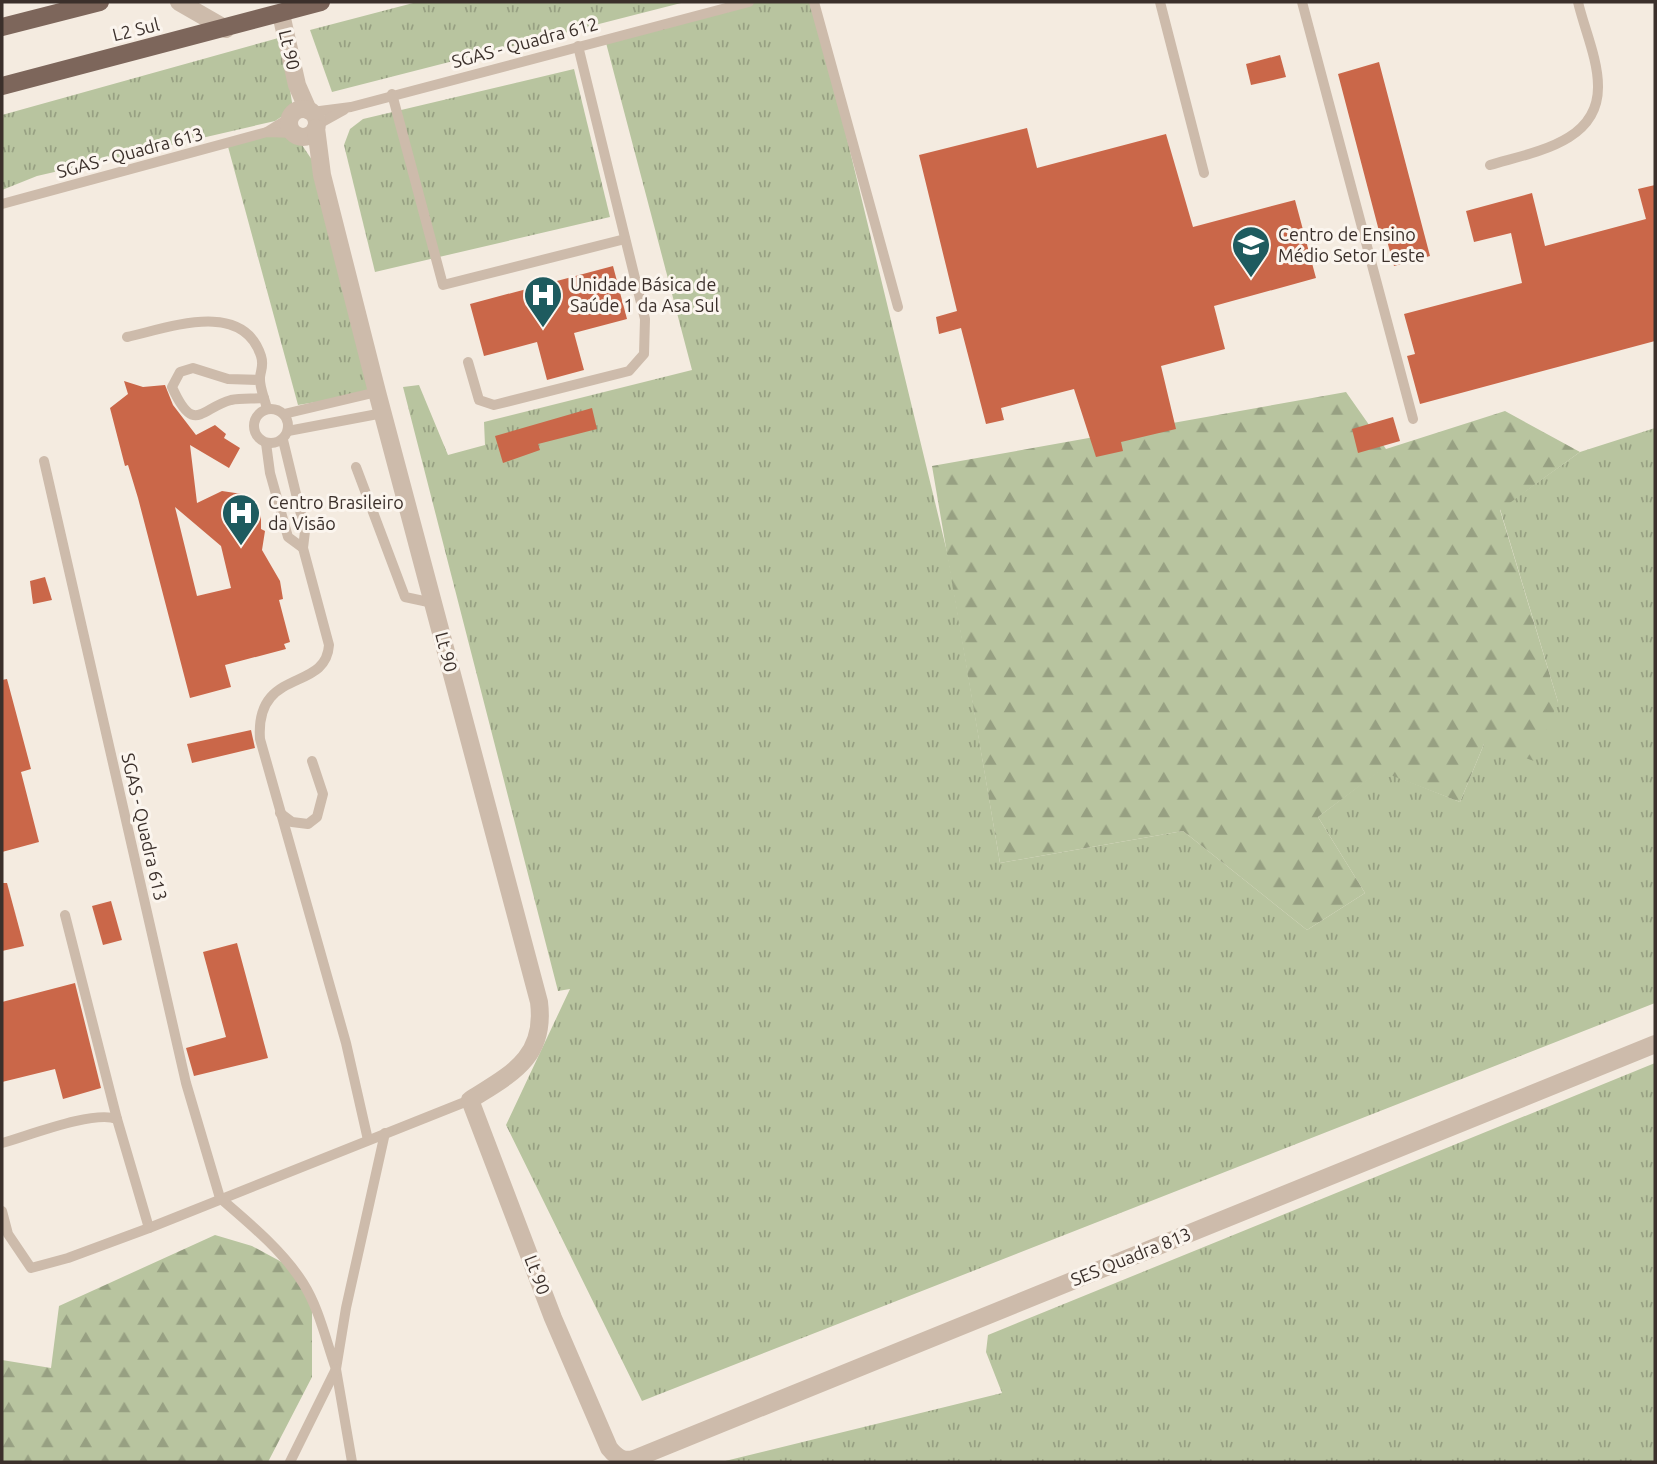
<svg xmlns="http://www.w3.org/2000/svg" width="1657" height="1464" viewBox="0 0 1657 1464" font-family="Ubuntu,sans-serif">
	<defs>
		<pattern id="grass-tufts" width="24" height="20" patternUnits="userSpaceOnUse" patternTransform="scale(1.75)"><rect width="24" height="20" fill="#b8c49f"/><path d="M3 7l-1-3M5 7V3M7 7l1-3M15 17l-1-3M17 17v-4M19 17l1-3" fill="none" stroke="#97a082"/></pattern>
		<pattern id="forest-firs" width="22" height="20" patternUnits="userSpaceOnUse" patternTransform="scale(1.75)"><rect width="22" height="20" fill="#b8c49f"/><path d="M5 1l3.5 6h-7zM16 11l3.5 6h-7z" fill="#97a082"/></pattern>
	</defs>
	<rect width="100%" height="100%" fill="#f4ebe0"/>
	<!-- grass -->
	<g fill="url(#grass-tufts)">
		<path d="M417 2H685L332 92 310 30Z"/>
		<path d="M749 2H814L948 556 1000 863 1183 831 1307 930 1365 893 1318 817 1380 770 1460 802 1484 744 1558 702 1500 509 1580 452 1655 428V1003L642 1401 506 1125 570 989 558 991 403 387 419 385 448 455 485 445 484 422 692 370 605 39Z"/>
		<path d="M282 37 293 109 275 121 37 176 2 190V115Z"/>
		<path d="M574 69 610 217 375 272 344 145 350 129 363 119Z"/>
		<path d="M267 132 294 133 322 175 377 392 298 405 227 143Z"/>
		<path d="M1655 1063V1462H721L1002 1393 986 1352 988 1335Z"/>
	</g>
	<!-- forest -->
	<g fill="url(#forest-firs)">
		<path d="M1346 392 1386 449 1505 411 1580 452 1500 510 1558 702 1534 761 1484 744 1460 802 1380 771 1318 817 1365 893 1307 930 1183 831 1000 863 932 466Z"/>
		<path d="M215 1235 252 1246 289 1266 312 1298V1377L268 1462H2V1360L51 1368 59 1306Z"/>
	</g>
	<!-- building -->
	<g fill="#ca6749" fill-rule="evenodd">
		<path d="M1280 55 1286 77 1251 85 1246 64Z"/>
		<path d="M1379 62 1430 256 1394 266 1384 230 1379 231 1338 74Z"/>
		<path d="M1027 128 1037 168 1166 134 1193 227 1295 200 1316 278 1214 306 1225 349 1161 366 1176 429 1121 442 1123 451 1096 457 1074 389 1001 408 1004 420 986 424 961 328 939 334 936 317 957 311 919 155Z"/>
		<path d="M1655 185V341L1420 404 1407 356 1415 354 1404 314 1522 283 1511 233 1474 242 1466 211 1532 193 1545 246 1646 219 1638 189Z"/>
		<path d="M613 266 627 319 574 333 584 370 547 380 537 342 484 356 470 304Z"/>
		<path d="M124 381 143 387 165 385 173 405 196 435 215 425 226 434 224 438 240 448 229 468 190 445 197 503 222 491 242 494 256 503 261 517V529L265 531 262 550 280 581 283 599 279 600 290 642 284 644 286 649 225 665 231 687 190 698 138 498 128 465 125 466 110 408 128 394ZM175 507 221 546 231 588 197 596Z"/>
		<path d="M592 408 597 429 538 444 540 450 503 463 495 436Z"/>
		<path d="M1393 417 1400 441 1358 453 1352 429Z"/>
		<path d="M45 577 52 600 33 604 30 581Z"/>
		<path d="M7 679 31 769 21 772 39 842 2 852V680Z"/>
		<path d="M251 730 255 748 192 763 187 744Z"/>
		<path d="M2 883H7L24 946 2 951Z"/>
		<path d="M111 901 122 940 103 945 92 906Z"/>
		<path d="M237 943 268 1058 194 1076 186 1048 226 1037 203 952Z"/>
		<path d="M75 983 101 1088 63 1099 55 1069 2 1082V1002Z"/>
	</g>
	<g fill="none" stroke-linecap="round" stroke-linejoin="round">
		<!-- service -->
		<g stroke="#cdbbab" stroke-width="10">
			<path d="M814 2 898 307"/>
			<path d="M1160 2 1204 173"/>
			<path d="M1302 2 1413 419"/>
			<path d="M392 94 443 285 625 239"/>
			<path d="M312 112 351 107 749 2"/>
			<path d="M317 125 344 110"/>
			<path d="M267 132 291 117"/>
			<path d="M1490 165C1533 152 1599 143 1598 86 1598 59 1584 28 1578 2"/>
			<path d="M2 204 267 132 294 133"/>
			<path d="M127 337C168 328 243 299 261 356 264 365 261 369 260 377 259 387 265 399 267 409"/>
			<path d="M468 362 479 400 494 405 629 371 644 354 645 319 578 46"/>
			<path d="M260 380 228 379 193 368 180 372 172 387C194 436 201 408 231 400 241 398 254 399 264 398"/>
			<circle cx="271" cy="426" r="17"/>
			<path d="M284 414 377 392"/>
			<path d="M288 431 383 413"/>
			<path d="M283 440 305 531 303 548 329 645C326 693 255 666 260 739L346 1043 368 1140"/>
			<path d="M266 443 270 473 288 537 303 548"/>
			<path d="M44 461 186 1083 220 1198"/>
			<path d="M356 467 405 597 433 603"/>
			<path d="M280 813 292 822 308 824 317 817 323 794 312 761"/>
			<path d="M65 915 117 1119"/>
			<path d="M2 1143C28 1136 93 1110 117 1119L149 1228"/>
			<path d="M220 1198C249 1223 283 1251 303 1283 319 1308 326 1341 336 1369L346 1308 385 1133"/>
			<path d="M2 1211 8 1234 31 1268 68 1258 149 1228 470 1100"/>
			<path d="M336 1369 352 1462"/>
			<path d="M290 1462 336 1369"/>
		</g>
		<!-- tertiary -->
		<g stroke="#cdbbab" stroke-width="18">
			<path d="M179 2 226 29"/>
			<path d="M281 14 297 85 308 110"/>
			<circle cx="303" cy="123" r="14"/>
			<path d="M316 128 322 175 377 392 539 1002C546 1058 511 1074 470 1100L553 1318 609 1448C616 1457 623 1462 634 1459L1655 1044"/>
		</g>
		<!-- primary -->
		<g stroke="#7d665b" stroke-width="18">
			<path d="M2 27 100 2"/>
			<path d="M2 86 321 2"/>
		</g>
	</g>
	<!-- icons -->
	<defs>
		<symbol id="university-pin" viewBox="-11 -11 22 30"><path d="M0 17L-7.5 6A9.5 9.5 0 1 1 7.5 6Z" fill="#1e5b5f" stroke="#fbf5ee"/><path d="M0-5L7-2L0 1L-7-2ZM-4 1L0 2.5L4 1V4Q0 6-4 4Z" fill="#fff"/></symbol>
		<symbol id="hospital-pin" viewBox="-11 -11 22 30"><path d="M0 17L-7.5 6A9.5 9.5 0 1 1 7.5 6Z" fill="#1e5b5f" stroke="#fbf5ee"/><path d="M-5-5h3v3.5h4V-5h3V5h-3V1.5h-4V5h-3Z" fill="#fff"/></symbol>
	</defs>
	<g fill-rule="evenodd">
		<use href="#university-pin" x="1229" y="223" width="44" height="60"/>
		<use href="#hospital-pin" x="521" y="273" width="44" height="60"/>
		<use href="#hospital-pin" x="219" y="491" width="44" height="60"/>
	</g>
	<g text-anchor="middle" stroke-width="6" stroke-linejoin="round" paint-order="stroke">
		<!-- street labels -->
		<g font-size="18" fill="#3b302b" stroke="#fbf5ee">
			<text transform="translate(136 30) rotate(-14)" y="6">L2 Sul</text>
			<text transform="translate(525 43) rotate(-15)" y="6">SGAS - Quadra 612</text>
			<text transform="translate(289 50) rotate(77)" y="6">Lt 90</text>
			<text transform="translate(130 153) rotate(-15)" y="6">SGAS - Quadra 613</text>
			<text transform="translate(446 652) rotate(75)" y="6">Lt 90</text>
			<text transform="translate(144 827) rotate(77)" y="6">SGAS - Quadra 613</text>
			<text transform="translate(1131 1257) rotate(-22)" y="6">SES Quadra 813</text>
			<text transform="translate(537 1275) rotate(69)" y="6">Lt 90</text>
		</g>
		<!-- poi labels -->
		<g font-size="18" fill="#3b302b" stroke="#fbf5ee" text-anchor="start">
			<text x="1278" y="241">Centro de Ensino<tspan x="1278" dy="21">Médio Setor Leste</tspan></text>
			<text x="570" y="291">Unidade Básica de<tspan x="570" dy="21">Saúde 1 da Asa Sul</tspan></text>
			<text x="268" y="509">Centro Brasileiro<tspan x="268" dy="21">da Visão</tspan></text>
		</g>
	</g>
	<!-- border -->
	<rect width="1657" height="1464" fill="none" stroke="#3b302b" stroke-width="7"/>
</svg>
